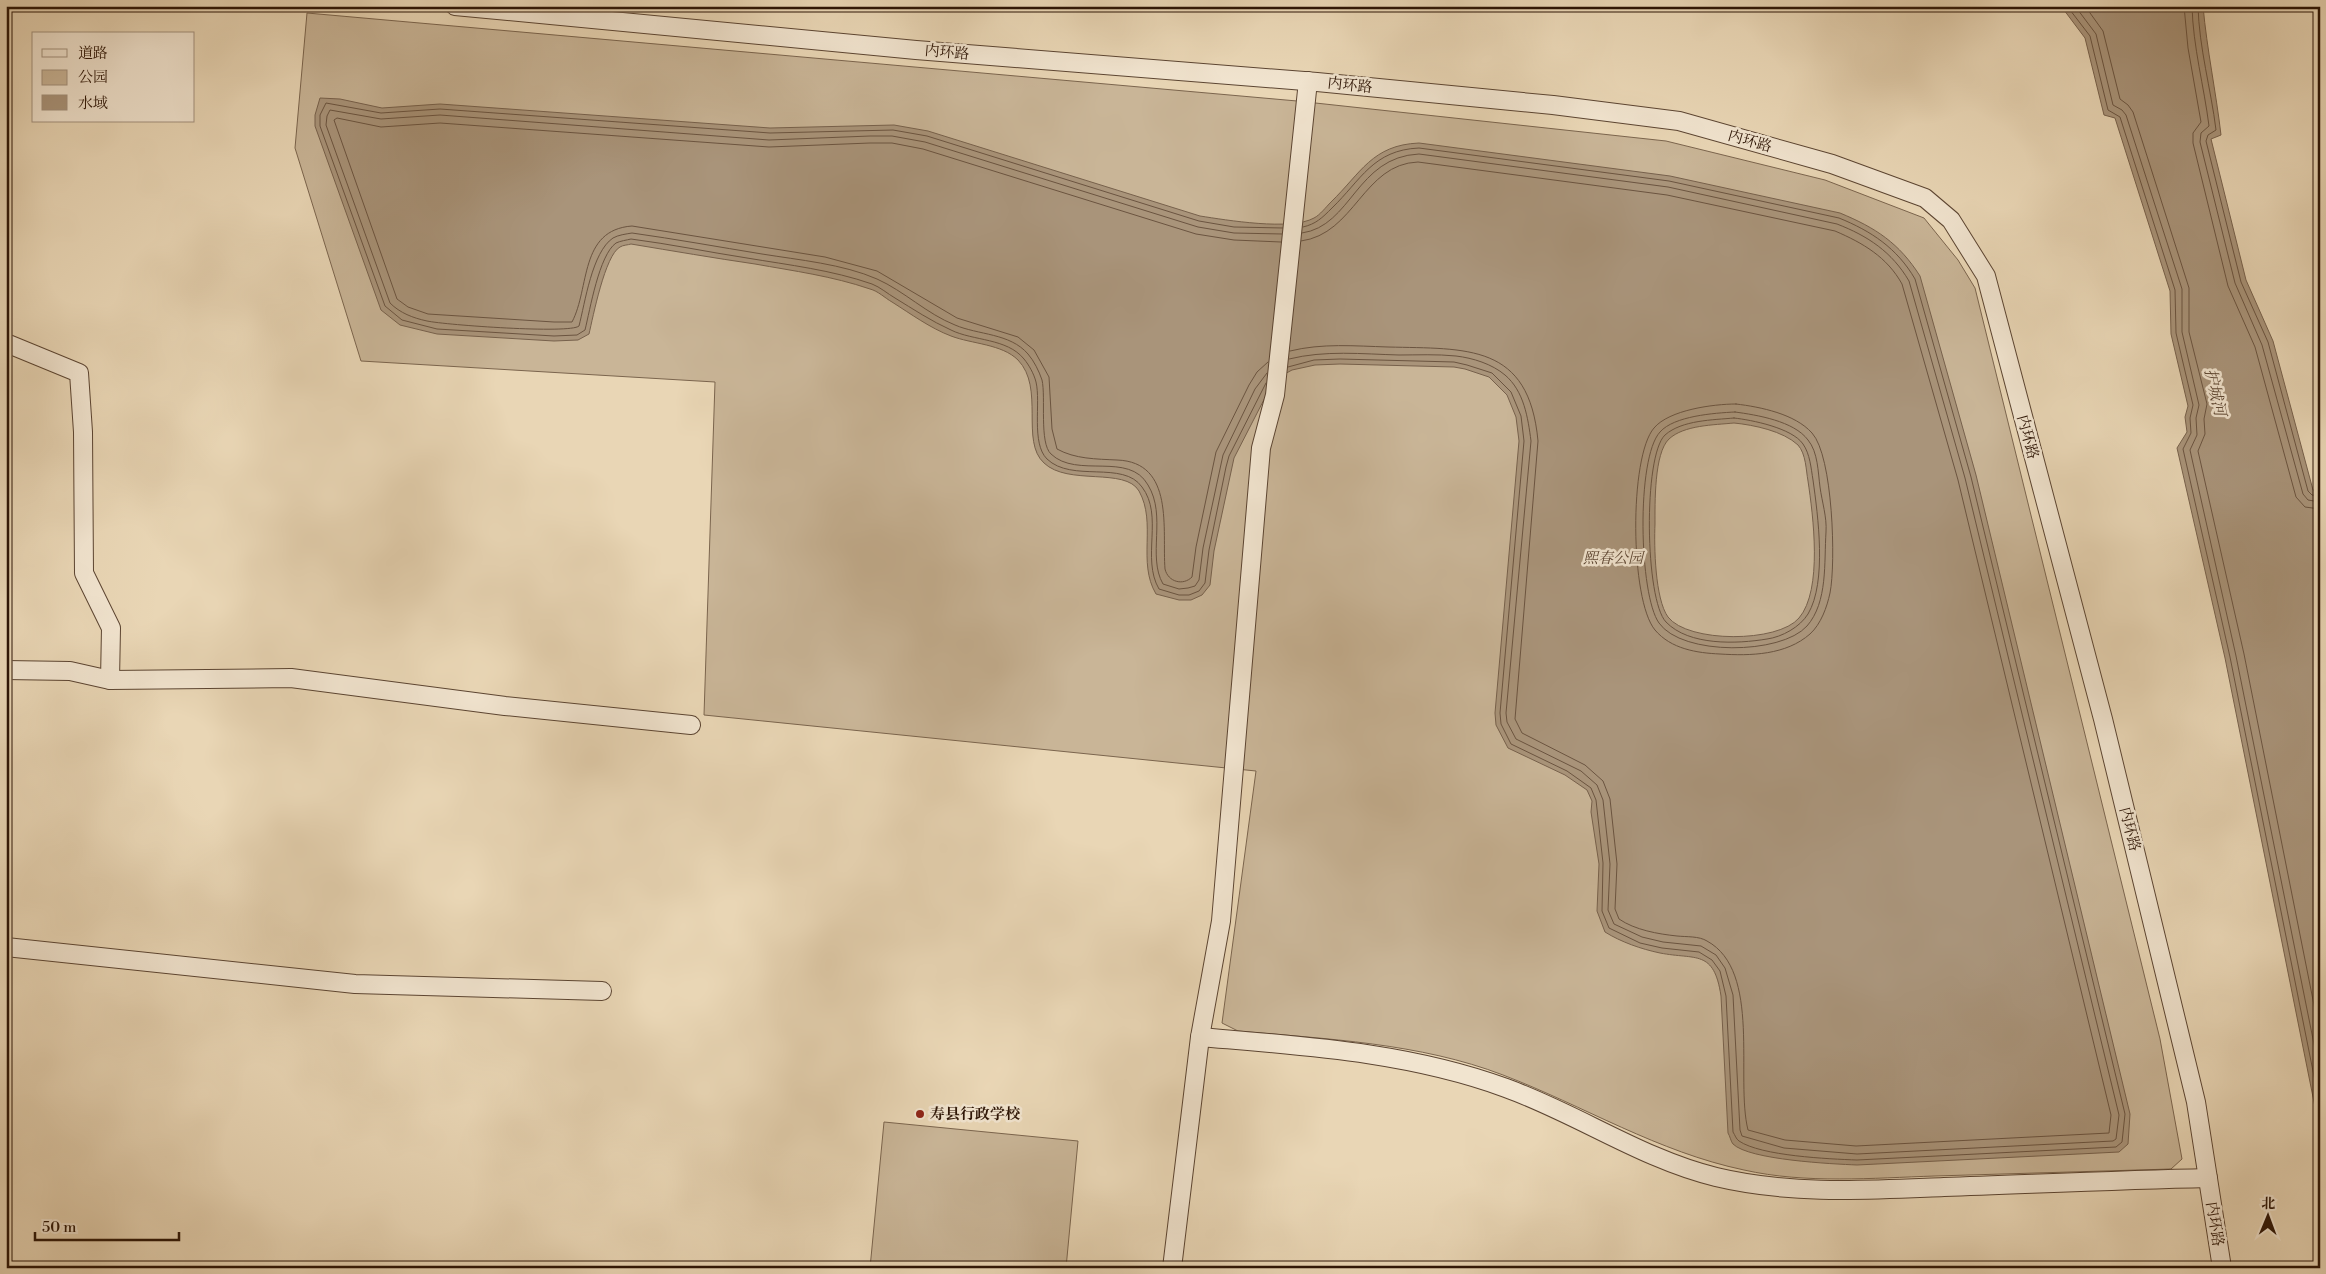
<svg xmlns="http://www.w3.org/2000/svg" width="2326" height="1274" viewBox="0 0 2326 1274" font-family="'Libre Bodoni','Noto Serif SC',serif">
	<rect width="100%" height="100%" fill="#e9d6b5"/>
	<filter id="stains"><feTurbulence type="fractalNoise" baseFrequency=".004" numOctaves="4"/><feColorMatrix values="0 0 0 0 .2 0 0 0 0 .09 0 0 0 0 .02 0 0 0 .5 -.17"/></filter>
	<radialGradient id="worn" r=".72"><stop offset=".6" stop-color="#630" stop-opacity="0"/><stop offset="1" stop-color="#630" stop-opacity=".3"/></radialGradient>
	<!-- green -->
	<g fill="#c9b597" stroke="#7b654e">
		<path d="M307 13 1297 101 1666 141 1825 180 1924 218 1958 260 1975 288 2160 1039 2182 1159 2171 1169C2092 1171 2014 1174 1935 1176 1872 1178 1806 1184 1744 1170 1658 1152 1584 1106 1503 1075 1420 1043 1326 1039 1238 1031L1222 1023 1256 771 704 715 715 382 361 361 295 148Z"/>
		<path d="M884 1122 1078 1141 1066 1268H870Z"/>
	</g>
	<!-- water -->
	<g fill="#a9947a" stroke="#77614c" fill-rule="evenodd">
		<path d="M2061 6H2203C2207 50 2216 92 2221 135L2211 139 2246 280 2273 341 2313 490 2320 491V1132L2225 658 2177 448 2187 432 2185 417 2188 406 2171 334 2170 291 2115 118 2104 115 2085 38Z"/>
		<path d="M320 98 340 99 382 108 440 104 770 128 894 125 928 131 1200 216C1226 220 1291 231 1314 218 1320 215 1326 207 1331 202 1361 173 1372 145 1419 143L1670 176 1840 213C1876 228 1899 243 1920 276L1976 475 2130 1114 2128 1144 2119 1152 1857 1165C1833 1164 1749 1160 1733 1144 1731 1142 1730 1136 1728 1133L1721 996C1714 949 1696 960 1660 953 1641 949 1621 942 1605 932L1597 911 1599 864 1591 812 1592 801 1587 790 1565 775 1508 748 1496 725 1495 713 1519 441 1516 417 1507 395 1489 377 1465 369 1454 367 1340 364 1315 365 1292 370 1281 376 1272 384 1234 458 1214 551 1210 585 1202 595 1191 600H1179L1156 594C1137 562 1157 523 1139 491 1125 467 1068 486 1044 463 1020 441 1045 388 1018 360 1002 344 972 344 951 336 930 328 911 314 892 302 885 298 878 291 870 289 832 276 794 271 755 264 714 258 673 251 631 244 628 245 623 245 620 247 605 255 593 317 589 334L578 340 554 341 437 334 400 325 381 310 315 126V115ZM1734 423C1754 425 1783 431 1798 445 1806 454 1806 470 1808 481 1813 515 1823 590 1799 618 1778 643 1688 643 1668 617 1655 599 1654 546 1655 524 1655 504 1654 453 1669 439 1684 425 1714 425 1734 423Z"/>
	</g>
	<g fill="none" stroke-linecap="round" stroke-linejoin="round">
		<!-- shore -->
		<g stroke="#6b5440" stroke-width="1">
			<path d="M2067 6 2090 36 2108 110 2120 117 2175 290 2176 333 2193 405 2190 418 2191 433 2183 449 2230 657 2320 1106"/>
			<path d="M2075 6 2096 34 2113 105 2122 110 2126 115 2182 289V332L2199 405 2196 418 2197 435 2190 450 2236 656 2320 1074"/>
			<path d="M2085 6 2103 31 2120 99 2128 105 2133 112 2189 288V332L2207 404 2204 419 2205 434 2198 451 2244 654 2320 1035"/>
			<path d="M2184 6 2188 48 2201 122 2193 133V143L2228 286 2255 347 2296 497 2305 507 2320 509"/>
			<path d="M2192 6C2193 47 2204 86 2209 126L2201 133 2200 142 2235 283 2262 345 2303 494 2308 500 2320 502"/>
			<path d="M2198 6C2199 48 2211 89 2216 130L2208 135 2206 141 2241 282 2268 342 2308 491 2312 495 2320 496"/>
			<path d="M1290 351C1322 343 1355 346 1388 347 1467 349 1529 343 1538 441L1515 719 1522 733 1585 765 1603 781 1610 799 1617 864 1615 909 1619 919C1635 930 1658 934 1677 936 1687 937 1699 936 1707 941 1762 971 1735 1078 1748 1130L1785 1140 1856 1146 2109 1133 2111 1115 1958 480 1902 284C1887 257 1863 243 1835 231L1667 195 1418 162C1363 164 1355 234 1301 241"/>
			<path d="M1289 359C1325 350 1362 354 1399 355 1417 355 1437 354 1456 356 1473 358 1492 364 1505 375 1524 391 1528 418 1531 441L1506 713 1507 722 1516 739 1581 771 1597 785 1603 800 1610 864 1608 910 1614 924 1642 937 1663 942 1701 946 1716 955 1725 968 1733 995 1740 1130 1742 1136 1784 1148 1857 1154 2113 1141 2116 1139 2119 1115 1965 478 1909 281C1892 252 1868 236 1837 224L1668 187 1419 154C1356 157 1352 226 1302 233"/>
			<path d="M1268 362 1257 372 1249 385 1216 452 1196 547 1192 577C1183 586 1168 582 1165 569 1162 530 1175 462 1117 460 1096 459 1075 459 1057 449L1052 429 1049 377 1034 350 1018 337 957 318 877 271 825 257 632 226C579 230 590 288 572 322H554L428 314 408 307 397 299 334 120 337 118 381 127 440 123 769 147 870 143H892L923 149 1196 234 1234 240 1281 242"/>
			<path d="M1288 367 1314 360 1340 359 1454 362 1467 365 1492 373 1511 392 1521 416 1524 441 1500 713 1501 724 1511 744 1567 771 1591 788 1596 800 1603 863 1602 911 1609 928 1640 943 1662 948 1699 952 1712 960 1720 971 1726 996 1733 1132C1735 1135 1736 1139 1739 1141 1761 1156 1829 1159 1857 1160L2116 1147 2122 1142 2125 1114 1971 477 1915 279C1897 248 1871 231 1839 218L1669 181 1419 148C1373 150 1361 180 1332 208 1322 218 1316 224 1303 227"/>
			<path d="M1267 373 1255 389 1223 455 1203 548 1199 580 1195 586 1188 588 1179 589 1163 584C1147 556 1167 516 1148 485 1129 451 1077 479 1051 454 1039 443 1046 397 1042 380 1039 371 1034 361 1028 354 1010 333 978 335 955 325 927 314 904 291 877 279 843 264 799 260 762 254 719 247 675 239 632 233 626 234 618 235 613 238 592 252 585 303 579 326 570 334 446 325 427 321 413 318 400 313 390 303L326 125 327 116 330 110 381 119 440 115 769 140 870 136H892L925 142 1198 227 1234 233 1282 234"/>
			<path d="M1266 383 1229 456 1226 467 1209 550 1205 583 1199 591 1189 595H1179L1159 589C1141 558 1164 516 1142 487 1123 460 1072 483 1047 459 1031 443 1041 403 1036 382 1034 374 1029 365 1024 359 1007 338 973 341 951 330 931 321 913 309 895 298 888 294 880 287 872 284 832 270 789 265 747 258 708 252 670 244 631 239 627 240 620 241 616 243 599 255 590 310 585 330L577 335 554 336 437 329 402 320 385 306 320 126V115L326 103 381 113 440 109 770 133 893 130 927 136 1199 221 1234 227 1283 228"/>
			<path d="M1736 404C1761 407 1795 414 1812 433 1833 456 1836 563 1830 593 1827 607 1821 624 1810 634 1786 655 1751 656 1720 654 1697 653 1671 649 1655 630 1630 600 1629 457 1654 428 1669 410 1713 404 1736 404Z"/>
			<path d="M1735 412C1757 415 1794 421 1808 440 1818 452 1818 472 1820 487 1822 502 1827 517 1826 532 1824 562 1828 602 1807 626 1781 655 1682 656 1659 623 1639 595 1636 458 1660 432 1674 416 1714 413 1735 412Z"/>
			<path d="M1734 418C1752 420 1792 428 1803 444 1810 454 1811 468 1813 480 1818 516 1827 582 1808 614 1800 627 1782 637 1767 639 1737 644 1689 646 1666 622 1645 600 1643 456 1665 435 1682 420 1713 420 1734 418Z"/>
		</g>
		<defs>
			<g id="street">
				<path d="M455 6 916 50 1317 82 1553 105 1679 121 1832 164 1925 198 1951 220 1986 276 2103 719 2196 1102 2222 1268"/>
				<path d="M6 343 79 373 83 432 84 573 111 628 110 680"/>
				<path d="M6 670 70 671 110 680 291 678 505 706 691 725"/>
				<path d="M6 947 355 984 602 991"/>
				<path d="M1200 1037C1304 1046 1408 1052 1506 1088 1578 1114 1642 1159 1716 1177 1791 1195 1868 1190 1944 1187 2032 1184 2120 1180 2208 1178"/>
				<path d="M1172 1268 1200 1037 1221 921 1261 448 1275 395 1308 81"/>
			</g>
		</defs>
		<!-- street casing -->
		<use href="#street" stroke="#5c4532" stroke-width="20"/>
		<!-- street -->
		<use href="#street" stroke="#f1e4cf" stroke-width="18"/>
	</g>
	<!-- markers -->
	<circle fill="#8f2418" stroke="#f1e4cf" stroke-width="2" cx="920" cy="1114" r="5"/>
	<g text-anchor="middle" stroke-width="5" stroke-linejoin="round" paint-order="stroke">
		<!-- street labels -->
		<g font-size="15" fill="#2d1506" stroke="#f1e4cf">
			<text transform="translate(947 52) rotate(5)" y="5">内环路</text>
			<text transform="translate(1350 85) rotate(6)" y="5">内环路</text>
			<text transform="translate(1750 141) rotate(16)" y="5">内环路</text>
			<text transform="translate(2028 437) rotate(75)" y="5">内环路</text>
			<text transform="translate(2130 829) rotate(76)" y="5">内环路</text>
			<text transform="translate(2215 1224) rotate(81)" y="5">内环路</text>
		</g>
		<!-- park labels -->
		<g font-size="15" font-style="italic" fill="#5c4532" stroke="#f1e4cf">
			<text x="1613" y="563">熙春公园</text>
		</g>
		<!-- poi labels -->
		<g font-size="15" font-weight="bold" fill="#2d1506" stroke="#f1e4cf" text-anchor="start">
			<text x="930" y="1119">寿县行政学校</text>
		</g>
		<!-- water labels -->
		<g font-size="16" font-style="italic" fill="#5f4834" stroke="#f1e4cf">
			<text transform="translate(2216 392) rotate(77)" y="6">护城河</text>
		</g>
	</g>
	<!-- margin -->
	<rect width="2326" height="1274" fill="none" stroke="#e9d6b5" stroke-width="25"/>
	<rect x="8" y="8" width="2311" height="1259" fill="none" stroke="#2d1506" stroke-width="2.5"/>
	<rect x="12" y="12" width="2301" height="1249" fill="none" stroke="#2d1506"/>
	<!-- legend -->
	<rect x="32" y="32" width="162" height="90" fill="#f1e4cf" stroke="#a3917f"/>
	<rect x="42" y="49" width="25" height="8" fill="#f1e4cf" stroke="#a3917f"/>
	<text x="78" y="58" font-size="15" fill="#2d1506">道路</text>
	<rect x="42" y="70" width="25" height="15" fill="#c9b597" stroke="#a3917f"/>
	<text x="78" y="82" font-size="15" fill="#2d1506">公园</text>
	<rect x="42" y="95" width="25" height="15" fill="#a9947a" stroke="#a3917f"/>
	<text x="78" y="108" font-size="15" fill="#2d1506">水域</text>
	<!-- north arrow -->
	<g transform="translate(2268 1216) rotate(1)" stroke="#f1e4cf" stroke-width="4" paint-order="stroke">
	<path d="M0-4L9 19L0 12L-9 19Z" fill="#2d1506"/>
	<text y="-8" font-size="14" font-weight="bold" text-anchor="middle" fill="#2d1506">北</text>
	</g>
	<!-- scale -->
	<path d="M35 1232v8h144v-8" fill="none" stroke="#2d1506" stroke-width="2.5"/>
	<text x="42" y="1232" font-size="15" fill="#2d1506" stroke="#f1e4cf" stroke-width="4" paint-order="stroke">50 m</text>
	<rect width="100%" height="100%" filter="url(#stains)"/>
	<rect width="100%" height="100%" fill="url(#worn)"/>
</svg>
